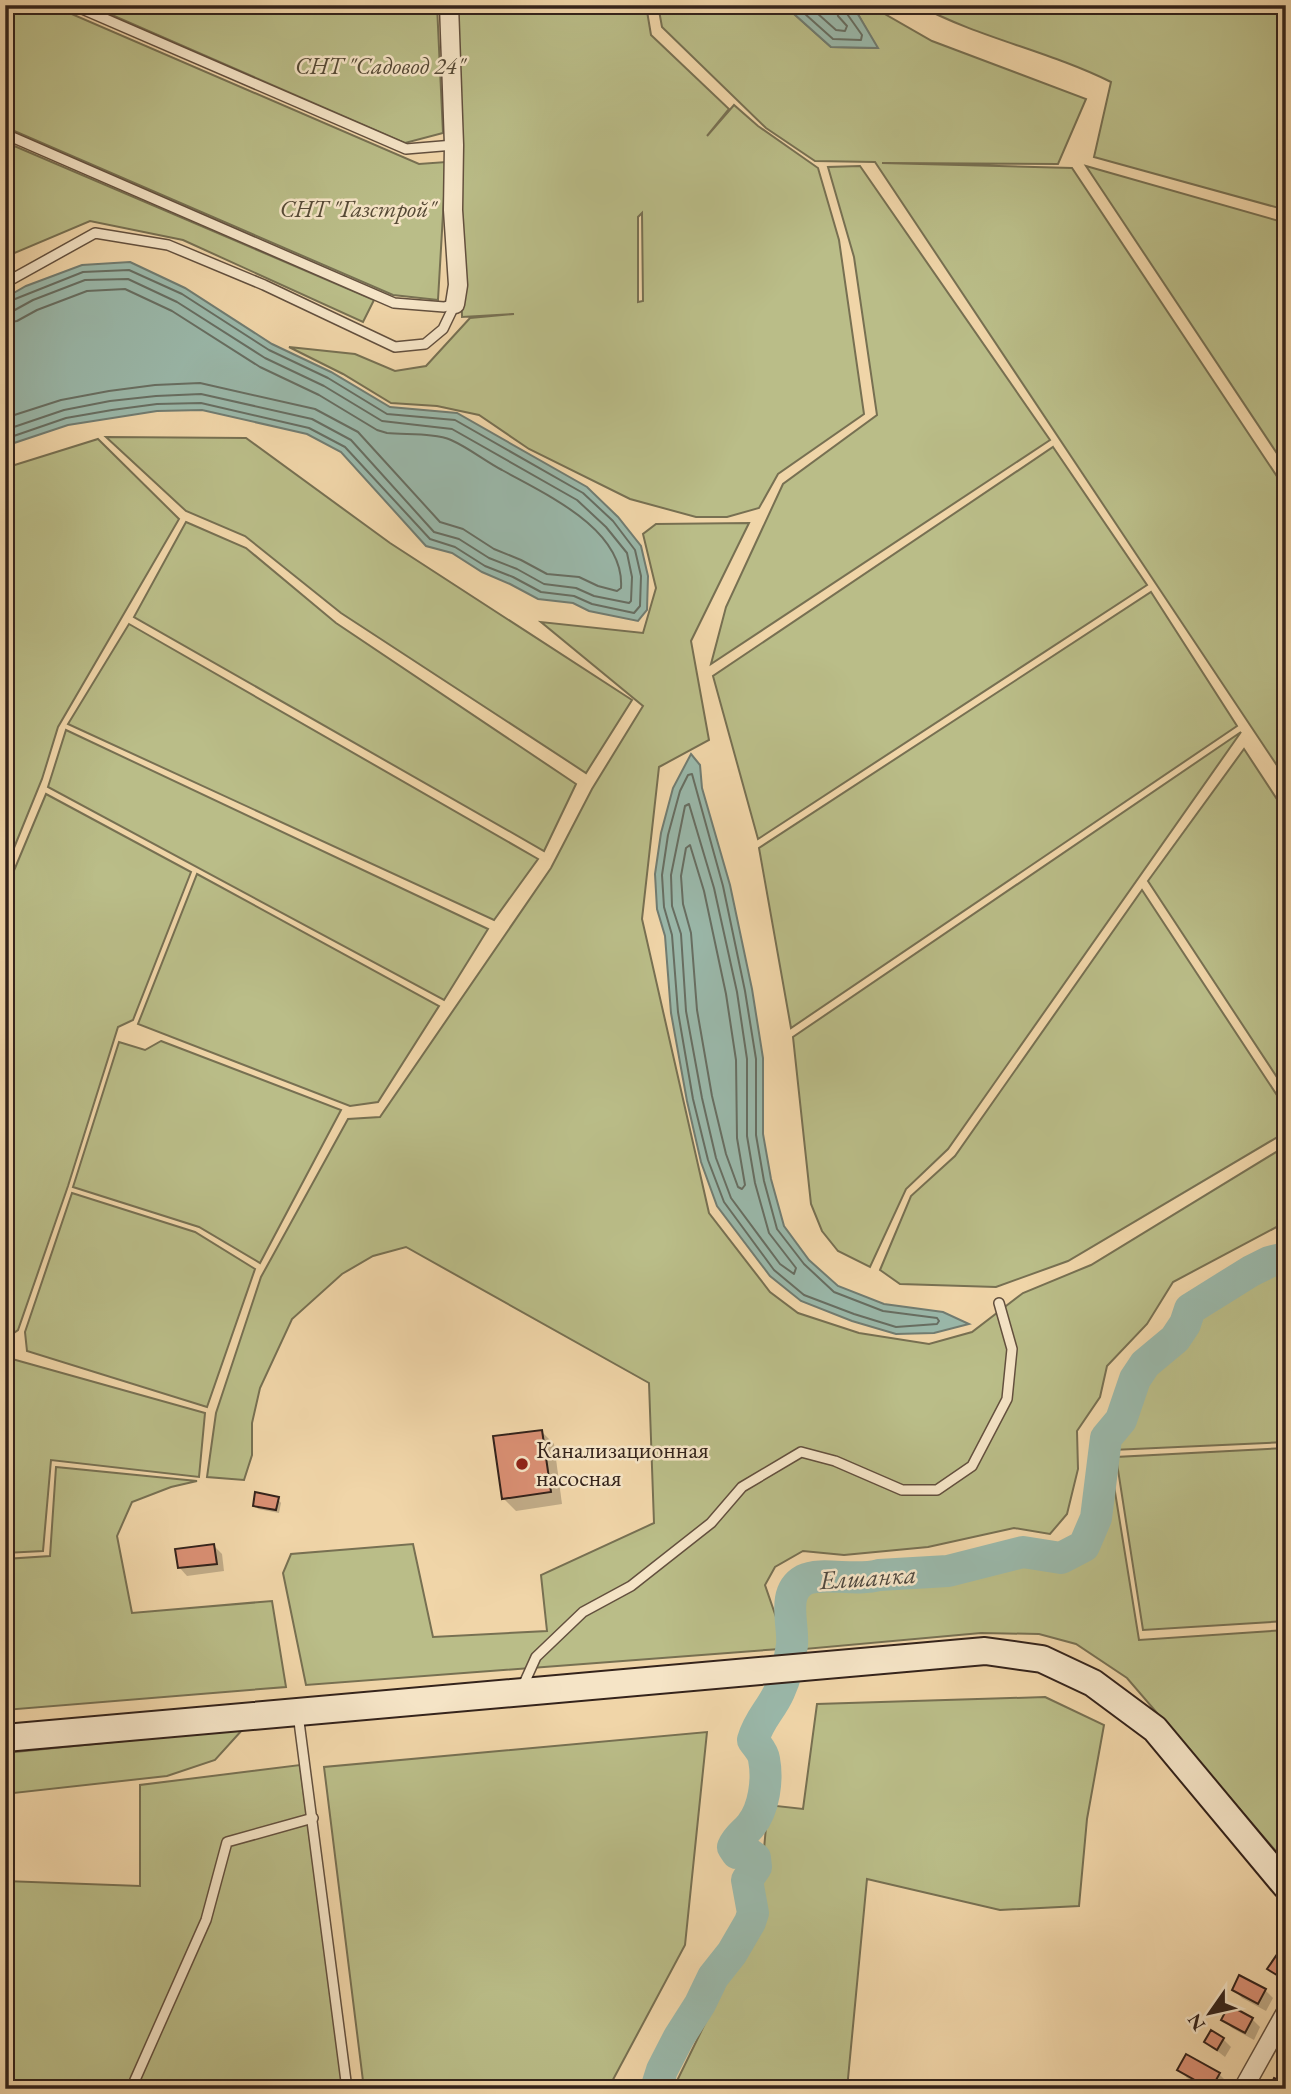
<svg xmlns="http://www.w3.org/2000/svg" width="1291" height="2094" viewBox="0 0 1291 2094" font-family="'EB Garamond',serif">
	<rect width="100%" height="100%" fill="#f0d5a8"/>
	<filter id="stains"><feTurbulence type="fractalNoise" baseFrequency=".00286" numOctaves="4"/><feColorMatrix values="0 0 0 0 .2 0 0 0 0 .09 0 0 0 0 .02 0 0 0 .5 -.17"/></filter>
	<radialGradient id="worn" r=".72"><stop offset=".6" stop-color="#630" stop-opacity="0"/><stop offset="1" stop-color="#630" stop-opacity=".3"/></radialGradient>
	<!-- green -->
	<g fill="#babd88" stroke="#777052" stroke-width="2" fill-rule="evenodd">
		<path d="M5 5H51L419 164 446 162 438 300 393 295 5 127Z"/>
		<path d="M89 5H437L443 133 405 143Z"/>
		<path d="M455 5H646L651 35 729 109 707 136 734 105 758 126 818 168 839 240 864 414 778 474 759 508 727 517H696L630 499 529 449 479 415 437 406 391 403 343 374 289 347 355 354 395 371 426 366 470 318 514 314 462 317ZM642 213 643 301 638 302V217Z"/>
		<path d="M658 5H784L831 47 877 48 856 11 848 5H869L932 41 1086 99 1058 164 882 163 1072 168 1286 490V779L875 162 815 161 766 128 662 27Z"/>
		<path d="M918 5H1286V210L1094 157 1111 82C1049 51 979 38 918 5Z"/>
		<path d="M5 142 374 300 363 322 183 240 90 221 5 257Z"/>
		<path d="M860 166 1050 440 711 664 726 607 783 484 877 415 854 257 828 167Z"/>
		<path d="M1086 166 1286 223V467Z"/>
		<path d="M106 437 246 438 390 543 632 700 586 773 341 613 245 536 186 511Z"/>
		<path d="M98 439 179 519 58 727 42 779 5 870V468Z"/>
		<path d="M1053 447 1147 585 758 839 713 676Z"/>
		<path d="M186 522 246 548 336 623 576 784 544 851 134 617Z"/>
		<path d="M749 523 691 641 709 740 659 767 642 919 709 1213 770 1292 798 1313 859 1333 929 1344 972 1332 1023 1293 1091 1265 1286 1146V1222L1173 1282 1147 1324 1107 1366 1100 1397 1077 1431 1078 1469 1067 1514 1050 1534 1014 1528 928 1547 844 1555 803 1551 775 1567 765 1585 776 1617 780 1649 306 1685 283 1573 291 1554 413 1544 433 1637 547 1631 541 1575 654 1523 649 1383 406 1247 373 1256 342 1274 292 1319 260 1388 252 1423V1455L244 1480 207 1477 216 1413 261 1277 348 1119 380 1117 551 868 592 789 643 706 541 622 643 633 656 588 643 534 656 524Z"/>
		<path d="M1151 592 1237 726 791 1028 759 848Z"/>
		<path d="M129 624 538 859 494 920 68 724Z"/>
		<path d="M66 730 488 929 444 1000 48 787Z"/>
		<path d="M1241 732 948 1149 906 1189 870 1267 838 1251 822 1231 811 1204 793 1037Z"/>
		<path d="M1244 749 1286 813V1091L1148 881Z"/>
		<path d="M46 794 191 872 133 1020 118 1027 68 1186 18 1330 5 1339V892Z"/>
		<path d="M197 874 439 1006 378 1102 350 1106 138 1024Z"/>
		<path d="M1142 890 1286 1109V1132L1068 1261 996 1287 900 1284 880 1270 911 1196 955 1156Z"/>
		<path d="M161 1041 341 1110 260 1263 199 1227 73 1187 119 1042 145 1050Z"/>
		<path d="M72 1193 195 1232 255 1269 207 1407 27 1351 25 1332Z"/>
		<path d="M1286 1251V1442L1112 1450 1096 1443 1126 1385 1188 1299 1252 1259Z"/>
		<path d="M5 1357 205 1413 199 1477 51 1460 43 1551 5 1553Z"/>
		<path d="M1286 1448V1621L1143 1630 1116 1457Z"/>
		<path d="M1099 1453 1110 1461 1139 1640 1286 1630V1863L1127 1678 1076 1644 1039 1634 981 1633 805 1649 797 1613 785 1584 797 1570 848 1573 928 1566 1014 1547 1042 1553 1071 1545 1089 1506Z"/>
		<path d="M56 1467 197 1481 171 1487 132 1502 117 1536 132 1613 272 1601 286 1687 5 1710V1559L50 1556Z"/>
		<path d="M1045 1697 1104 1725 1087 1819 1079 1906 1000 1910 867 1879 847 2089H673L758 1915 768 1805 803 1809 817 1704Z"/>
		<path d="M243 1729 215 1760 167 1776 5 1794V1753Z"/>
		<path d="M707 1732 685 1945 608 2089H364L324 1767Z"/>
		<path d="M300 1765 343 2089H5V1881L140 1886V1785Z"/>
	</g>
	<!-- water -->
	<g fill="#9ab8aa" stroke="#717c71" stroke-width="2">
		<path d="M784 5H848L856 11 878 48 831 47Z"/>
		<path d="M130 262 185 288 272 344 331 372 390 407 457 413 587 487 618 517 641 546 648 576 647 610 638 621 589 611 573 603 538 599 510 584 482 572 452 553 426 546 341 452 307 434 202 410 157 411 68 425 5 446V298L26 286 82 265Z"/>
		<path d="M691 754 700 765 702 788 730 885 752 989 763 1058V1134L771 1179 784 1226 809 1260 838 1286 884 1304 943 1312 969 1324 934 1333 896 1334 852 1321 801 1301 770 1276 717 1206 701 1162 687 1101 671 1013 665 936 657 909 655 874 661 833 673 788Z"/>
	</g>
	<!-- shadow -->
	<g fill="#0003">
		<path d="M541 1431 554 1444 562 1504 516 1511 503 1498Z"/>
		<path d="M278 1499 281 1503 279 1513 258 1509 255 1505Z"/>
		<path d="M214 1546 222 1554 224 1571 187 1576 179 1567Z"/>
		<path d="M1286 1957V1982L1269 1968Z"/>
		<path d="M1234 1990H1265L1273 1998 1266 2011 1242 1998Z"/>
		<path d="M1252 2019 1260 2027 1254 2040 1232 2028 1223 2020Z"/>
		<path d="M1223 2039 1231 2047 1225 2057 1206 2042Z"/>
		<path d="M1179 2069 1219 2074 1227 2082 1223 2089H1207L1187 2078Z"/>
	</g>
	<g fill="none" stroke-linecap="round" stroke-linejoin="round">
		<!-- shore -->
		<g stroke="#676e62" stroke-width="2">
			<path d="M795 5 833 39 861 40 862 35 845 11V5"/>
			<path d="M808 5 836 30 845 31 847 26 838 16 836 5"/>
			<path d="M5 303 83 272 129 270 182 294 269 350 328 378 387 414 455 420 583 493 613 521 635 550 641 576 640 606 634 613 592 604 574 596 541 592 513 577 485 566 455 547 430 539 345 447 309 428 201 403 157 404 112 410 66 418 5 439"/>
			<path d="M5 312 13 311 33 300 85 280 128 279 177 302 265 358 324 386 382 421 452 429 577 500 606 527 627 553 632 577 631 601 629 603 594 596 576 588 544 584 517 569 489 558 459 539 434 532 351 440 312 419 201 394 156 396 110 401 64 410 5 430"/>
			<path d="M5 323 17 321 37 310 87 291 125 289 172 311 260 367 319 395 377 430 387 433C404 435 436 433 451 440 469 448 485 461 502 470 545 494 625 529 621 588L617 591 598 586 579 577 547 574 521 560 494 549 463 529 440 522 358 432 315 409 200 383 155 385 109 391 61 400 5 418"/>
			<path d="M692 774 723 886 745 991 756 1059V1135L764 1181 777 1229 804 1264 834 1292 883 1311 937 1318 939 1321 937 1324 896 1327 854 1314 804 1295 774 1270 724 1202 708 1160 693 1099 678 1012 672 935 664 907 662 875 668 835 680 791 688 775Z"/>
			<path d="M689 804 714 888 737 992 747 1059V1136L755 1183 769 1233 796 1268 794 1274 780 1264 731 1198 716 1158 702 1098 686 1011 681 934 672 906 671 875 685 806Z"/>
			<path d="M690 845 704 891 726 994 736 1060 737 1138 745 1185 742 1189 738 1187 726 1154 712 1096 697 1010 691 933 683 904 681 876 686 848Z"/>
		</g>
		<!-- river -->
		<path stroke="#9ab8aa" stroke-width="32" d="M656 2089 662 2070 679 2037 700 2004 713 1977 732 1953 750 1922 753 1913 747 1880 756 1867 755 1858 748 1853H737L733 1847C737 1837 745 1833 751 1825 764 1809 768 1780 764 1759 763 1752 757 1746 753 1740 759 1719 771 1710 779 1692 785 1679 790 1659 792 1645 794 1624 781 1593 804 1580 821 1571 855 1582 879 1575L948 1571 1023 1552 1061 1558 1084 1546 1096 1518 1106 1438 1121 1420 1135 1379 1145 1364 1175 1339 1185 1324 1190 1309 1251 1271 1269 1262 1286 1258"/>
	</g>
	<!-- building -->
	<g fill="#d98f73" stroke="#34231b" stroke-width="2">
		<path d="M542 1430 551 1492 502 1499 493 1436Z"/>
		<path d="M255 1492 279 1497 276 1510 253 1506Z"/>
		<path d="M214 1544 217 1564 178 1568 175 1549Z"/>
		<path d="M1280 1950 1286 1955V1968L1280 1977 1267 1969Z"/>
		<path d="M1239 1975 1266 1989 1258 2004 1232 1990Z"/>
		<path d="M1229 2005 1253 2018 1245 2033 1221 2020Z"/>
		<path d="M1211 2030 1224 2038 1217 2050 1204 2042Z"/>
		<path d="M1286 2052V2066L1280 2063Z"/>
		<path d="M1186 2054 1220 2073 1211 2089 1177 2070Z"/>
		<path d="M1274 2078 1286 2084V2089H1269Z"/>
	</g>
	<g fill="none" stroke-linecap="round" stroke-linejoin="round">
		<defs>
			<g id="lane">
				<path d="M73 5 406 149 454 145"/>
				<path d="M5 134 394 303 444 307 455 304"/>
				<path d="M5 283 95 233 168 245 264 285 395 347 425 344 443 329 455 304"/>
				<path d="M522 1688 536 1657 583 1612 631 1586 711 1523 742 1487 801 1452 835 1461 902 1490H937L972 1466 1007 1399 1012 1349 999 1303"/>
				<path d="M298 1714 347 2089"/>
				<path d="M131 2089 206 1920 227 1842 313 1818"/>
			</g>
			<g id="street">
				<path d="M449 5 454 145 453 210 458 285 455 304"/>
				<path d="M1243 2089 1286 2012"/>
			</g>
			<path id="secondary" d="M5 1738 985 1651 1042 1659 1093 1683 1155 1729 1286 1886"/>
		</defs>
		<!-- lane casing -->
		<use href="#lane" stroke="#63503e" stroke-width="12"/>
		<!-- street casing -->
		<use href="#street" stroke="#63503e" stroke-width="21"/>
		<!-- secondary casing -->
		<use href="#secondary" stroke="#34231b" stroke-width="30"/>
		<!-- lane -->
		<use href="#lane" stroke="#f5e4c6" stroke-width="9"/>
		<!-- street -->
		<use href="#street" stroke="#f5e4c6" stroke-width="18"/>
		<!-- secondary -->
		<use href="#secondary" stroke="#f5e4c6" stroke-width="26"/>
	</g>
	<!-- markers -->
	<circle fill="#8f2418" stroke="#f5e4c6" stroke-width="2.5" cx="522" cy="1464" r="7"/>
	<g text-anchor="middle" stroke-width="5" stroke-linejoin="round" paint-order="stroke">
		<!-- park labels -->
		<g font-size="24" font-style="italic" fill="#564a36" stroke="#f5e4c6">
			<text x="380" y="74">СНТ "Садовод 24"</text>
			<text x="358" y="217">СНТ "Газстрой"</text>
		</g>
		<!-- poi labels -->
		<g font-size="24" fill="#34231b" stroke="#f5e4c6" text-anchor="start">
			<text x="536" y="1458">Канализационная<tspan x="536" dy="28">насосная</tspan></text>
		</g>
		<!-- water labels -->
		<g font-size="26" font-style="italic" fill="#4e483f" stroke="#f5e4c6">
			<text transform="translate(868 1577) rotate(-4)" y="9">Елшанка</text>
		</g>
	</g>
	<!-- margin -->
	<rect width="1291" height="2094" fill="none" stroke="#f0d5a8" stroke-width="28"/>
	<rect x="7" y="7" width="1277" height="2080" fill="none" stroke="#34231b" stroke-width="3.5"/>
	<rect x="14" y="14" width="1263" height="2066" fill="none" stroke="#34231b" stroke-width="2"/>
	<!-- north arrow -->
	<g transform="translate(1210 2013) rotate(236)" stroke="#f5e4c6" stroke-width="5" paint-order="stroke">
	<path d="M0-5L12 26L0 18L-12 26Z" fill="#34231b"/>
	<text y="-10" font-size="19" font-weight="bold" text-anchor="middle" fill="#34231b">N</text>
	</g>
	<rect width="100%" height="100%" filter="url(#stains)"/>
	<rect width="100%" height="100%" fill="url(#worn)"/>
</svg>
